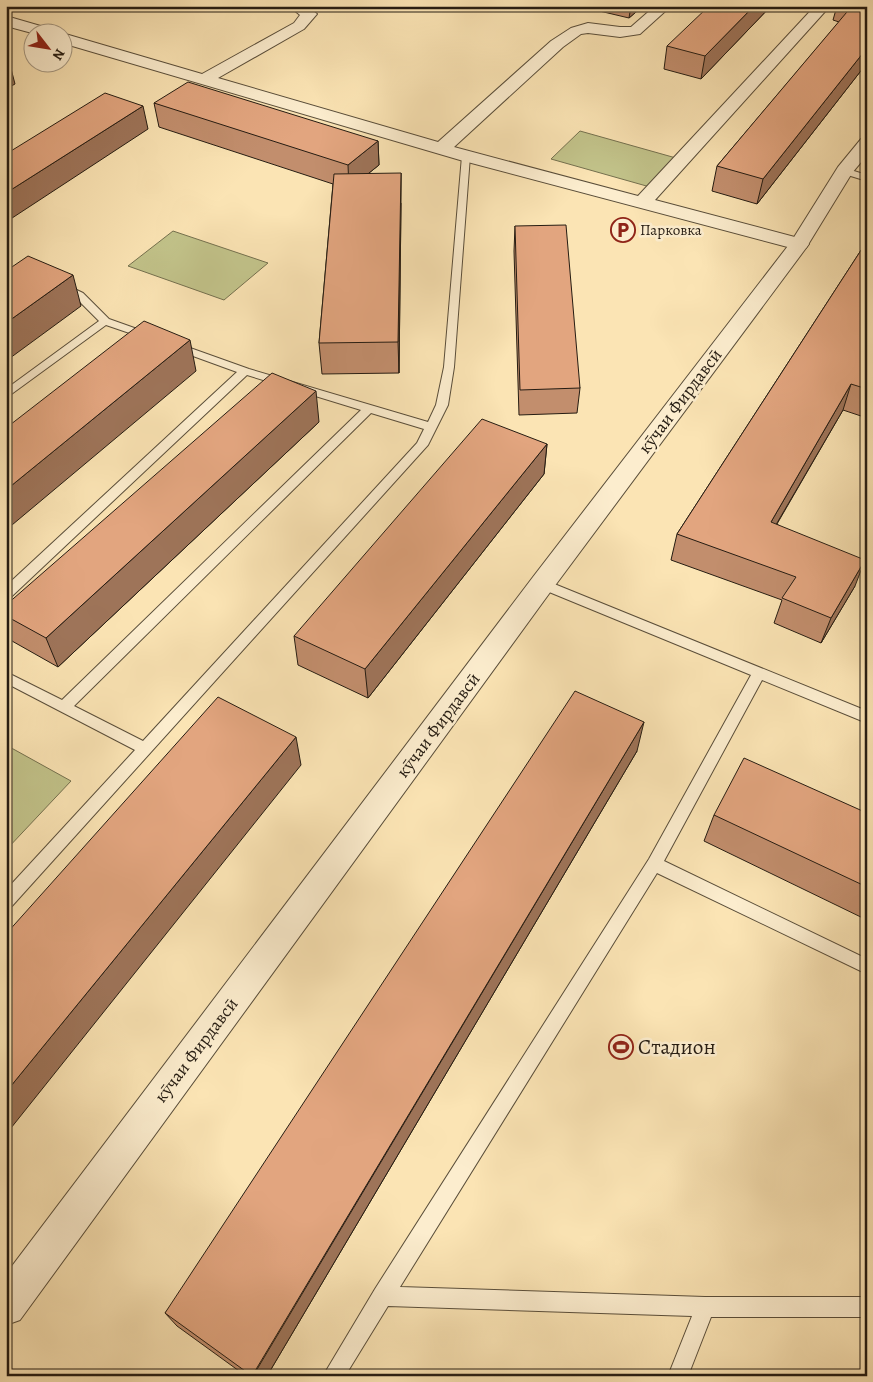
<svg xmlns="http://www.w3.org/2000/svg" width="873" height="1382" viewBox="0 0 873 1382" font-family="Alegreya,serif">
	<rect width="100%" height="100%" fill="#fbe4b4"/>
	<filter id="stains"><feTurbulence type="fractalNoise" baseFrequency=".004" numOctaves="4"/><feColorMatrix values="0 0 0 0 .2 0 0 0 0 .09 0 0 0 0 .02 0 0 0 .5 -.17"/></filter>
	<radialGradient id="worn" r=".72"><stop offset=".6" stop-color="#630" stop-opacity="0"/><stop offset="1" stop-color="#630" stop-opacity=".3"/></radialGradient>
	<!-- green -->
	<g fill="#c2c38a" stroke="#74704e">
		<path d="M580 131 676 158 650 187 551 159Z"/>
		<path d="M173 231 268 263 224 300 128 266Z"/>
		<path d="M6 745 71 781 6 850Z"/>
	</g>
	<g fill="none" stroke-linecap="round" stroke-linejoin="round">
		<defs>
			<g id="service">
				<path d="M466 153 470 156 454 367 448 405 428 445 12 906 6 908V890L135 750 6 683V672L62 700 361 410 247 375 11 597 6 599V586L237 372 171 348 170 346 171 344H179L249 369 428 422 436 405 444 367 462 156ZM371 413 424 429 417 443 143 741 74 706Z"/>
				<path d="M844 168 867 175V181L841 173V169Z"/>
				<path d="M62 283 83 293 109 319 154 335 155 337 150 340 106 325 6 398V389L99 321 75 297 58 288 57 286Z"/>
				<path d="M542 579 867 711V723L762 680 664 861 867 959V974L657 873 400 1287 705 1297H867V1317H711L688 1376H668L692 1316 388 1306 345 1376H323L375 1289 649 859 751 675 537 587 536 584 537 581Z"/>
			</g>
			<g id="minor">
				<path d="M289 6H307L317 14 304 29 218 78 438 142 551 41 571 28 588 23 620 27H631L655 6H671L640 34 620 37 588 33 581 34 563 47 454 147 638 196 815 6H830L655 200 806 240 809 244 806 248 799 250 460 160 62 43V33L202 74 294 23 300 15Z"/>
				<path d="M6 16 51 29 54 32 32 33 6 26Z"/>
			</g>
			<path id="tertiary" d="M867 138V155L852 173 806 248 551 591 20 1320 6 1325V1274L533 577 791 242 838 167 861 139Z"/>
		</defs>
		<!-- service casing -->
		<use href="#service" stroke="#5a4e3a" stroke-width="2"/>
		<!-- minor casing -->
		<use href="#minor" stroke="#5a4e3a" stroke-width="2"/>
		<!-- tertiary casing -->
		<use href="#tertiary" stroke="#5a4e3a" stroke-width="2"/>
		<!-- service -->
		<use href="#service" fill="#fcedce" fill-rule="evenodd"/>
		<!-- minor -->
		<use href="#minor" fill="#fcedce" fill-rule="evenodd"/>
		<!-- tertiary -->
		<use href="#tertiary" fill="#fcedce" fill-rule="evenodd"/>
	</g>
	<!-- wall -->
	<g fill="#c28e6d" stroke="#251c12">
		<path d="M591 6H643L629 18 591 9Z"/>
		<path d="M771 6 701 79 664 69 667 46Z"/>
		<path d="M837 6H867V63L757 204 712 191 717 166 839 22 833 20Z"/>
		<path d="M154 103 378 141 379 165 369 173 401 203 399 373 322 374 319 343 333 184 159 127Z"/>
		<path d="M515 226 580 388 577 413 519 415 514 251Z"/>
		<path d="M867 241V418L843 410 777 524 855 586 821 643 774 623 782 600 671 560 677 534Z"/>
		<path d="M319 422 58 667 12 641 6 629V605Z"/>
		<path d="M547 444 544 474 368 698 298 665 294 636Z"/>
		<path d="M637 751 267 1376H246L177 1326 165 1313Z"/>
		<path d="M867 813V920L704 841 714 815Z"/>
	</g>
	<!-- shaded-wall -->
	<g fill="#9e7459" stroke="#251c12">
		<path d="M631 6H643L629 18Z"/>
		<path d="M754 6H771L701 79 705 56Z"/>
		<path d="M867 48V63L757 204 763 179Z"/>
		<path d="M9 61 15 84 6 89V62Z"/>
		<path d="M143 106 148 129 6 222V193Z"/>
		<path d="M378 141 379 165 349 189 348 165Z"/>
		<path d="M401 173V203L399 373 398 342Z"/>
		<path d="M73 275 81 306 6 361V323Z"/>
		<path d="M190 340 196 371 6 530V490Z"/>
		<path d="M851 384 843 410 763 547 771 522Z"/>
		<path d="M316 391 319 422 58 667 46 638Z"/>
		<path d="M547 444 544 474 368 698 365 669Z"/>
		<path d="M865 560 855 586 821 643 831 618Z"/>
		<path d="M644 722 637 751 267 1376H253Z"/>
		<path d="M296 737 301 765 7 1133 6 1092Z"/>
	</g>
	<!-- building -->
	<g fill="#e2a57f" stroke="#251c12">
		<path d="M709 6H754L705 56 667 46Z"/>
		<path d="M852 6H867V48L763 179 717 166Z"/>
		<path d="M188 82 378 141 348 165 154 103Z"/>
		<path d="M105 93 143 106 6 193V154Z"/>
		<path d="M401 173 398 342 319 343 334 174Z"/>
		<path d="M566 225 580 388 520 390 515 226Z"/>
		<path d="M867 241V389L851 384 771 522 865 560 831 618 782 598 796 577 677 534Z"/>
		<path d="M28 256 73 275 6 323V271Z"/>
		<path d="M144 321 190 340 6 490V428Z"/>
		<path d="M272 373 316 391 46 638 6 616V605Z"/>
		<path d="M482 419 547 444 365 669 294 636Z"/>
		<path d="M575 691 644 722 252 1376 165 1313Z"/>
		<path d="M218 697 296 737 6 1092V934Z"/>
		<path d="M744 758 867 813V887L714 815Z"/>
	</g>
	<!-- icons -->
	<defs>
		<symbol id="parking-ring" viewBox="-11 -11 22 22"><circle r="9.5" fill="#fcedce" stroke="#8f2418" stroke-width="1.5"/><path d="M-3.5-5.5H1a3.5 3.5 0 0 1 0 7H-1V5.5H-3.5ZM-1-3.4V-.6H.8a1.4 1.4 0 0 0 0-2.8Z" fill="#8f2418"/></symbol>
		<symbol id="stadium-ring" viewBox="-11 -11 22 22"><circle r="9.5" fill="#fcedce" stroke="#8f2418" stroke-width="1.5"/><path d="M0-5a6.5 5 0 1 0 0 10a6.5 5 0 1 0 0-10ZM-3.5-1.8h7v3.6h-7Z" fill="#8f2418"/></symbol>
	</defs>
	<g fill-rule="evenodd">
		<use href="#parking-ring" x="609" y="216" width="28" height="28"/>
		<use href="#stadium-ring" x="607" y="1033" width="28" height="28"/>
	</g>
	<g text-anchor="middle" stroke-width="5" stroke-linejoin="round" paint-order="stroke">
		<!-- far-poi labels -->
		<g font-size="15" fill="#251c12" stroke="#fcedce" text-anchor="start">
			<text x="640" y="235">Парковка</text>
		</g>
		<!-- street labels -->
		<g font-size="18" fill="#251c12" stroke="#fcedce">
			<text transform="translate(680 401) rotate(-53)" y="6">кӯчаи Фирдавсӣ</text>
			<text transform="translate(438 725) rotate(-53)" y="6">кӯчаи Фирдавсӣ</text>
			<text transform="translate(196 1050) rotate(-53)" y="6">кӯчаи Фирдавсӣ</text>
		</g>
		<!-- near-poi labels -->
		<g font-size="21" fill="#251c12" stroke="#fcedce" text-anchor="start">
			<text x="638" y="1054">Стадион</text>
		</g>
	</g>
	<!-- margin -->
	<rect width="873" height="1382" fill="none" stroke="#fbe4b4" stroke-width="25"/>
	<rect x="8" y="8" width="858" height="1367" fill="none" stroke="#251c12" stroke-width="2.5"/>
	<rect x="12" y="12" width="848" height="1357" fill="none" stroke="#251c12"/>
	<!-- north arrow -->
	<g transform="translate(48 48) rotate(121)"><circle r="24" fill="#fcedce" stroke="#a69983"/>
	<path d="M0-4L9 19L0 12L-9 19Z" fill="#8f2418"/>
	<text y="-8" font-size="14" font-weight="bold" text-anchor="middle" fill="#251c12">N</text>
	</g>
	<rect width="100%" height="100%" filter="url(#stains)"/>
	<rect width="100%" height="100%" fill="url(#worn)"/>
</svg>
